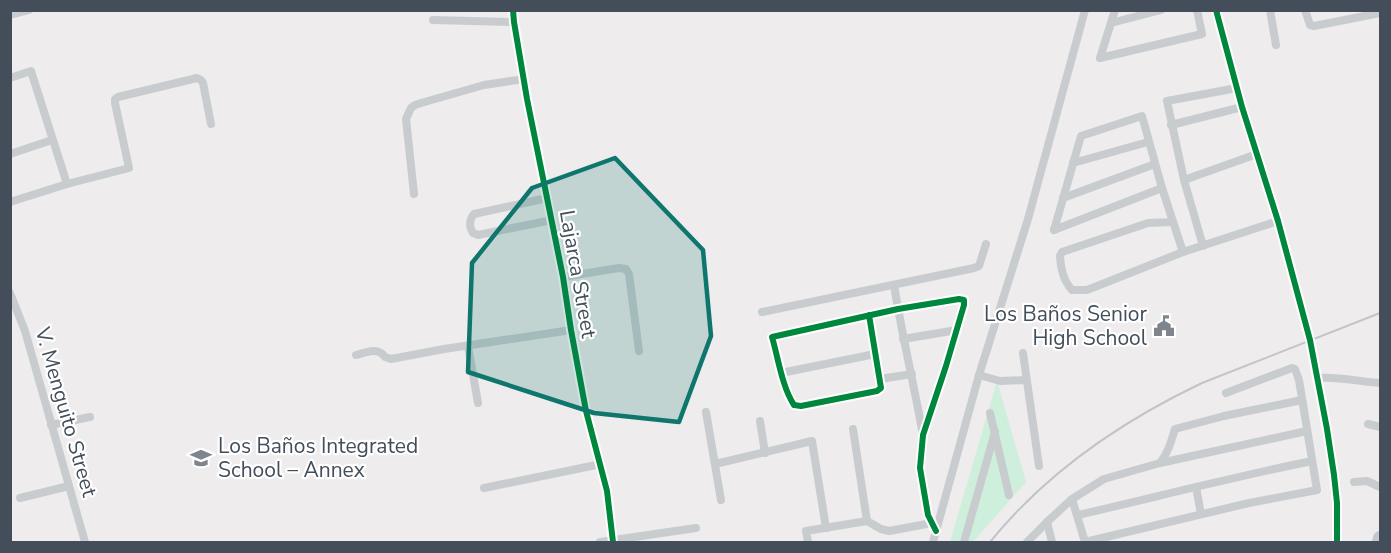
<svg xmlns="http://www.w3.org/2000/svg" width="1391" height="553" viewBox="0 0 1391 553" font-family="'Nunito Sans',sans-serif">
	<rect width="100%" height="100%" fill="#eeecec"/>
	<!-- green -->
	<path fill="#ceefdb" d="M997 381 1026 482 973 542H950Z"/>
	<g fill="none" stroke-linecap="round" stroke-linejoin="round">
		<!-- street -->
		<g stroke="#c9ccce" stroke-width="8">
			<path d="M513 10 514 22 527 99 563 277 571 330 586 411 607 491 613 542"/>
			<path d="M1216 10 1242 107 1278 221 1310 340 1327 429 1334 475 1337 503V542"/>
			<path d="M1270 10 1276 45"/>
			<path d="M1305 10 1310 25 1314 26 1380 13"/>
			<path d="M10 15 29 10"/>
			<path d="M433 20 514 22"/>
			<path d="M1111 23 1161 10"/>
			<path d="M1100 58 1202 34 1197 10"/>
			<path d="M1100 58 1115 10"/>
			<path d="M10 78 31 71 67 184"/>
			<path d="M1171 125 1242 107"/>
			<path d="M10 154 52 140"/>
			<path d="M1073 163 1148 142"/>
			<path d="M1184 180 1257 154"/>
			<path d="M414 194 406 119 411 108 415 105 421 103 484 85 524 79"/>
			<path d="M547 198 474 214C469 220 469 227 473 233L478 235 552 220"/>
			<path d="M1063 198 1155 164"/>
			<path d="M10 202 67 184 129 168 115 103V99L118 97 197 78 201 80 203 83 211 124"/>
			<path d="M1173 222 1148 223 1062 252 1060 256C1061 269 1063 280 1072 290H1087L1183 252 1278 221"/>
			<path d="M1054 230 1081 136 1142 116 1162 188 1183 252"/>
			<path d="M1054 230 1162 188"/>
			<path d="M1203 246 1184 180 1167 101 1237 88"/>
			<path d="M563 277 619 268 626 269 629 274 639 351"/>
			<path d="M894 285C902 335 914 385 923 435"/>
			<path d="M10 293 25 331 85 542"/>
			<path d="M762 312 974 268 979 266 986 244"/>
			<path d="M869 315 881 388 877 391 801 406 794 405C782 387 778 357 772 337L898 309 959 299 964 300V305L946 366 923 435 920 468 928 515 936 531"/>
			<path d="M903 339 957 330"/>
			<path d="M468 346 478 403"/>
			<path d="M1023 353 1039 466"/>
			<path d="M356 355C367 352 378 347 385 357L391 359 444 349 571 330"/>
			<path d="M781 373 875 354"/>
			<path d="M979 375 1000 381 1026 380"/>
			<path d="M1318 378C1338 376 1360 382 1380 383"/>
			<path d="M880 379 912 374"/>
			<path d="M706 412 721 500"/>
			<path d="M990 413 1009 495"/>
			<path d="M760 421 765 453"/>
			<path d="M1368 424 1380 427"/>
			<path d="M51 425 90 417"/>
			<path d="M853 429 867 521"/>
			<path d="M1160 463C1168 453 1171 442 1175 429L1224 416 1302 400"/>
			<path d="M715 464 812 441 826 528"/>
			<path d="M1354 482 1367 481 1380 487"/>
			<path d="M1196 487 1201 514"/>
			<path d="M484 488 601 464"/>
			<path d="M20 498 69 486"/>
			<path d="M1072 499 1085 542"/>
			<path d="M1078 515C1156 497 1233 477 1312 461"/>
			<path d="M1047 522 1052 542"/>
			<path d="M600 542 696 528"/>
			<path d="M808 542 806 531 867 521 881 529 889 531 932 523"/>
			<path d="M933 542 979 375 1028 219 1085 10"/>
			<path d="M964 542 995 432"/>
			<path d="M1027 542 1047 522 1072 499 1104 479 1160 463 1307 431"/>
			<path d="M1085 542 1249 503 1317 490 1299 380 1295 369 1292 368 1226 393"/>
		</g>
		<!-- primary -->
		<path stroke="#c4c7cc" stroke-width="14" d="M1379 542 1380 538"/>
		<!-- rail -->
		<path stroke="#c3c4c7" stroke-width="2" d="M990 542C1046 473 1122 421 1202 383L1380 313"/>
		<defs>
			<g id="cycleway">
				<path d="M513 10 514 22 527 99 563 277 571 330 586 411 607 491 613 542"/>
				<path d="M1216 10 1242 107 1278 221 1310 340 1327 429 1334 475 1337 503V542"/>
				<path d="M869 315 881 388 877 391 801 406 794 405C782 387 778 357 772 337L898 309 959 299 964 300V305L946 366 923 435 920 468 928 515 936 531"/>
			</g>
		</defs>
		<!-- cycleway casing -->
		<use href="#cycleway" stroke="#fff" stroke-width="10"/>
		<!-- cycleway -->
		<use href="#cycleway" stroke="#00873e" stroke-width="6"/>
	</g>
	<!-- marked area -->
	<path fill="#0f766e" fill-opacity="0.2" stroke="#0f766e" stroke-width="4.5" stroke-linejoin="round" d="M615 158 703 250 711 336 679 422 594 413 468 372 472 263 532 188Z"/>
	<!-- icons -->
	<defs>
		<symbol id="civic-bare" viewBox="-9 -9 18 18"><path d="M-.6-6.5H3V-4.5H.6V-3L4-1V1h2V6H-6V1h2V-1L-.6-3ZM-1.2 2.5V6h2.4V2.5Z" fill="#7f858d" stroke="#fff" stroke-width="2.5" paint-order="stroke"/></symbol>
		<symbol id="school-bare" viewBox="-9 -9 18 18"><path d="M0-5L7-2L0 1L-7-2ZM-4 1L0 2.5L4 1V4Q0 6-4 4Z" fill="#7f858d" stroke="#fff" stroke-width="2.5" paint-order="stroke"/></symbol>
	</defs>
	<g fill-rule="evenodd">
		<use href="#civic-bare" x="1149" y="311" width="30" height="30"/>
		<use href="#school-bare" x="186" y="443" width="30" height="30"/>
	</g>
	<g text-anchor="middle" stroke-width="4.5" stroke-linejoin="round" paint-order="stroke">
		<!-- street labels -->
		<g font-size="21" fill="#434e5a" stroke="#fff">
			<text transform="translate(578 274) rotate(80)" y="7">Lajarca Street</text>
			<text transform="translate(66 412) rotate(74)" y="7">V. Menguito Street</text>
		</g>
		<!-- poi labels -->
		<g font-size="21" fill="#434e5a" stroke="#fff" text-anchor="end">
			<text x="1147" y="321">Los Baños Senior<tspan x="1147" dy="24">High School</tspan></text>
			<text x="218" y="453" text-anchor="start">Los Baños Integrated<tspan x="218" dy="24">School – Annex</tspan></text>
		</g>
	</g>
	<!-- border -->
	<rect width="1391" height="553" fill="none" stroke="#434e5a" stroke-width="24"/>
</svg>
